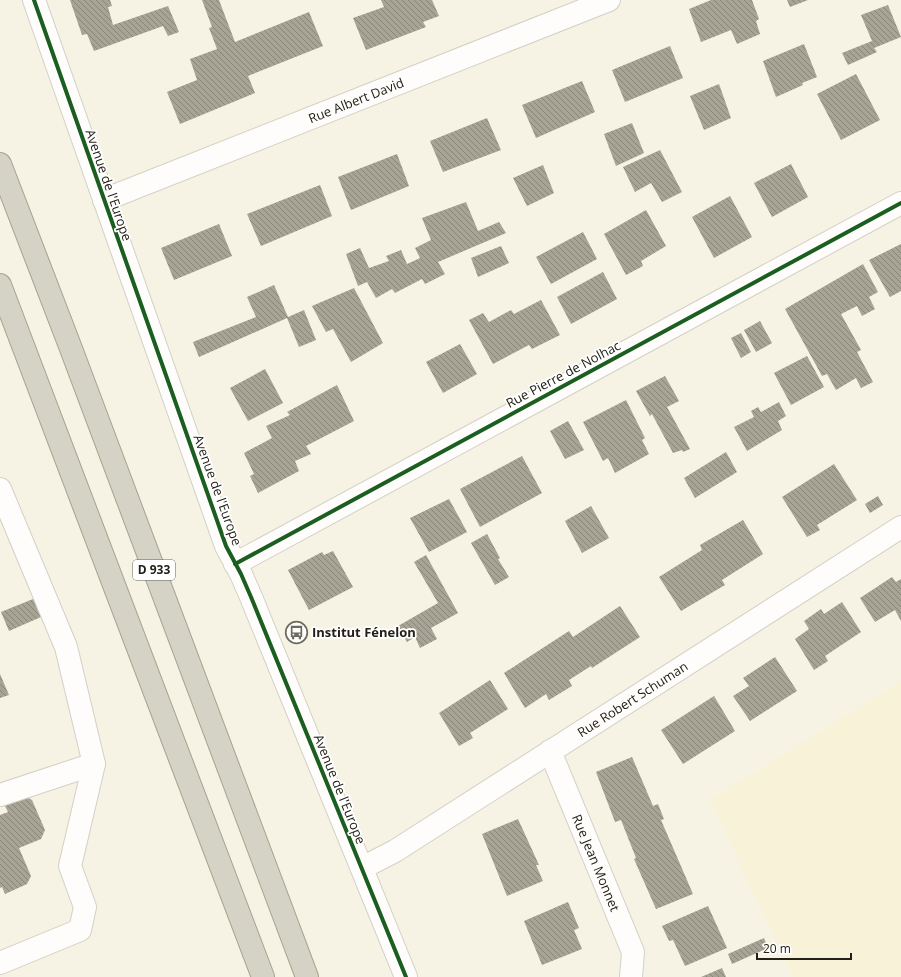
<svg xmlns="http://www.w3.org/2000/svg" width="901" height="977" viewBox="0 0 901 977" font-family="'Open Sans',sans-serif">
	<defs>
		<pattern id="building-back-hatch" width="6" height="6" patternUnits="userSpaceOnUse"><rect width="6" height="6" fill="#a7a495"/><path d="M-1 5l2 2M0 0l6 6M5-1l2 2" fill="none" stroke="#888579"/></pattern>
	</defs>
	<rect width="100%" height="100%" fill="#f6f3e4"/>
	<!-- built -->
	<path fill="#f7f2d8" d="M901 681V977H793L710 800Z"/>
	<!-- building -->
	<g fill="url(#building-back-hatch)">
		<path d="M70 0H110L112 6 108 7 113 25 168 6 179 32 168 36 163 26 94 51 87 34 82 35Z"/>
		<path d="M202 0H219L235 42 309 12 323 46 248 76 255 93 180 124 167 92 197 80 190 59 217 49 209 28 212 27Z"/>
		<path d="M381 0H432L439 16 423 22 426 27 366 50 353 18 384 7Z"/>
		<path d="M711 0H752L759 19 756 21 760 34 737 44 731 30 701 42 689 9Z"/>
		<path d="M787 0H808L790 7Z"/>
		<path d="M888 5 901 37 874 48 877 52 848 65 842 53 872 41 861 15Z"/>
		<path d="M804 44 817 77 802 83 803 85 776 97 763 61Z"/>
		<path d="M670 46 683 78 625 102 612 70Z"/>
		<path d="M856 74 880 120 841 140 817 94Z"/>
		<path d="M582 81 595 112 536 138 522 105Z"/>
		<path d="M719 84 731 118 704 130 690 96Z"/>
		<path d="M487 118 501 150 443 172 430 141Z"/>
		<path d="M632 123 644 153 616 166 604 134Z"/>
		<path d="M660 150 682 192 662 202 651 183 635 192 623 167Z"/>
		<path d="M397 154 409 186 351 210 338 177Z"/>
		<path d="M791 164 808 197 772 217 754 183Z"/>
		<path d="M543 165 554 193 527 206 513 178Z"/>
		<path d="M320 185 332 216 261 246 247 214Z"/>
		<path d="M730 196 752 237 714 258 692 217Z"/>
		<path d="M466 202 478 231 499 222 506 233 438 262 445 274 425 284 422 279 395 293 392 289 376 298 367 282 358 286 346 254 360 248 369 268 389 261 386 256 401 250 407 264 420 258 415 248 431 240 422 218Z"/>
		<path d="M646 210 666 246 641 261 643 266 626 275 604 234Z"/>
		<path d="M219 224 232 256 174 280 161 248Z"/>
		<path d="M583 232 597 259 551 284 536 257Z"/>
		<path d="M901 244V291L890 297 869 260Z"/>
		<path d="M501 246 509 263 478 277 471 258Z"/>
		<path d="M863 264 878 292 869 297 875 309 862 316 857 306 841 314 861 350 857 352 873 382 861 388 856 378 836 390 827 374 822 376 785 309Z"/>
		<path d="M603 272 617 299 571 324 557 297Z"/>
		<path d="M274 285 288 317 304 310 316 340 299 347 287 318 199 357 193 342 256 317 247 297Z"/>
		<path d="M354 288 383 343 351 362 333 329 326 332 312 306Z"/>
		<path d="M541 300 560 335 532 349 529 345 493 364 469 320 483 313 489 322 511 310 514 314Z"/>
		<path d="M760 321 772 343 756 352 744 330Z"/>
		<path d="M741 333 751 352 741 358 731 338Z"/>
		<path d="M460 344 477 374 443 393 426 362Z"/>
		<path d="M807 356 824 387 791 405 774 373Z"/>
		<path d="M265 369 283 403 248 421 230 388Z"/>
		<path d="M665 376 679 401 667 407 690 449 683 452 682 450 673 453 652 414 650 416 636 391Z"/>
		<path d="M337 385 354 421 306 446 311 454 295 461 299 471 258 493 250 476 254 474 244 453 272 438 266 426 290 415 287 412Z"/>
		<path d="M626 400 645 438 642 440 649 454 615 473 608 458 603 461 583 422Z"/>
		<path d="M779 402 786 416 778 421 782 430 747 451 734 427 754 417 751 411 758 407 761 412Z"/>
		<path d="M568 421 584 450 565 459 550 431Z"/>
		<path d="M726 452 737 472 695 498 684 478Z"/>
		<path d="M522 456 542 493 480 527 460 489Z"/>
		<path d="M834 464 857 500 817 525 820 530 807 537 782 497Z"/>
		<path d="M878 496 883 505 870 513 865 504Z"/>
		<path d="M449 499 467 532 429 552 410 518Z"/>
		<path d="M591 506 609 538 582 553 565 521Z"/>
		<path d="M743 520 763 554 722 580 725 585 681 611 659 577 702 550 700 545Z"/>
		<path d="M487 534 500 558 498 559 509 577 495 585 471 543Z"/>
		<path d="M333 551 353 587 309 610 288 570 322 552 324 555Z"/>
		<path d="M426 555 458 613 431 628 437 639 420 648 415 637 407 642 398 626 438 603 414 562Z"/>
		<path d="M892 577 896 582 901 579V621L895 610 875 622 860 598Z"/>
		<path d="M33 599 41 617 9 631 1 612Z"/>
		<path d="M842 602 861 632 825 656 828 661 814 670 795 639 809 629 804 621 821 609 824 614Z"/>
		<path d="M620 606 640 637 592 668 591 666 569 680 572 686 549 700 546 694 525 708 504 673 569 631 573 637Z"/>
		<path d="M775 657 797 691 750 721 733 696 749 686 743 678Z"/>
		<path d="M0 674 9 695 0 698Z"/>
		<path d="M490 680 508 709 470 733 473 738 459 746 439 713Z"/>
		<path d="M714 696 735 731 683 764 661 730Z"/>
		<path d="M632 757 653 806 658 804 664 819 661 820 693 894 656 909 634 859 636 858 621 820 615 822 596 772Z"/>
		<path d="M27 797 32 800 45 830 41 839 19 848 31 876 27 884 5 894 2 887 0 888V815L8 812 5 806Z"/>
		<path d="M518 819 539 865H536L543 881 507 896 482 834Z"/>
		<path d="M568 902 579 928 574 930 582 949 542 965 524 921Z"/>
		<path d="M708 906 727 948 685 966 673 940 669 941 662 926Z"/>
		<path d="M764 938 768 948 732 964 728 954Z"/>
		<path d="M722 968 726 977H701Z"/>
	</g>
	<g fill="none" stroke-linecap="round" stroke-linejoin="round">
		<defs>
			<g id="minor">
				<path d="M34 0 226 546 241 574 251 597 406 977"/>
				<path id="s1" d="M104 200 609 0"/>
				<path d="M0 489 66 647 94 764 70 866 85 907 80 930 0 963"/>
				<path d="M235 564 901 203"/>
				<path id="s2" d="M550 751 633 952 631 977"/>
				<path d="M0 795 94 764"/>
				<path id="s3" d="M362 868 395 851 901 527"/>
			</g>
			<g id="highway">
				<path d="M0 164 70 346 307 977"/>
				<path d="M0 285 263 977"/>
			</g>
		</defs>
		<!-- minor casing -->
		<use href="#minor" stroke="#d3d0c5" stroke-width="24"/>
		<!-- highway casing -->
		<use href="#highway" stroke="#a6a28e" stroke-width="24"/>
		<!-- minor -->
		<use href="#minor" stroke="#fefdfb" stroke-width="22"/>
		<!-- highway -->
		<use href="#highway" stroke="#d5d3c5" stroke-width="22"/>
		<defs>
			<g id="cycleway">
				<path d="M34 0 226 546 241 574 251 597 406 977"/>
				<path d="M235 564 901 203"/>
			</g>
		</defs>
		<!-- cycleway casing -->
		<use href="#cycleway" stroke="#fff" stroke-width="6"/>
		<!-- cycleway -->
		<use href="#cycleway" stroke="#1b5e20" stroke-width="4"/>
	</g>
	<!-- icons -->
	<defs>
		<symbol id="bus-ring" viewBox="-11 -11 22 22"><circle r="9.5" fill="#fff" stroke="#6d6a5f" stroke-width="1.5"/><path d="M-5-6H5V4H4V6H2V4H-2V6H-4V4H-5ZM-3.5-4V0h7V-4ZM-3.5 1.2v1.5H-2V1.2ZM2 1.2v1.5H3.5V1.2Z" fill="#6d6a5f"/></symbol>
	</defs>
	<g fill-rule="evenodd">
		<use href="#bus-ring" x="284" y="620" width="25" height="25"/>
	</g>
	<g text-anchor="middle" stroke-width="3.5" stroke-linejoin="round" paint-order="stroke">
		<!-- shield labels -->
		<rect fill="#fff" stroke="#65645d" stroke-width="1" x="133" y="560" width="42" height="20" rx="3"/>
		<g font-size="12" font-weight="bold" fill="#232117">
			<text x="154" y="574">D 933</text>
		</g>
		<!-- street labels -->
		<g font-size="13" fill="#232117" stroke="#fff">
			<text dy="5" stroke="none"><textPath href="#s1" startOffset="271">Rue Albert David</textPath></text>
			<text transform="translate(109 185) rotate(71)" y="5">Avenue de l'Europe</text>
			<text transform="translate(563 374) rotate(-28)" y="5">Rue Pierre de Nolhac</text>
			<text transform="translate(218 490) rotate(70)" y="5">Avenue de l'Europe</text>
			<text dy="5" stroke="none"><textPath href="#s3" startOffset="319">Rue Robert Schuman</textPath></text>
			<text transform="translate(340 789) rotate(68)" y="5">Avenue de l'Europe</text>
			<text dy="5" stroke="none"><textPath href="#s2" startOffset="121">Rue Jean Monnet</textPath></text>
		</g>
		<!-- poi labels -->
		<g font-size="13" font-weight="bold" fill="#232117" stroke="#fff" text-anchor="start">
			<text x="312" y="637">Institut Fénelon</text>
		</g>
	</g>
	<!-- scale -->
	<path d="M757 953v6h94v-6" fill="none" stroke="#232117" stroke-width="2"/>
	<text x="763" y="953" font-size="12" fill="#232117" stroke="#ffffff" stroke-width="3" paint-order="stroke">20 m</text>
</svg>
